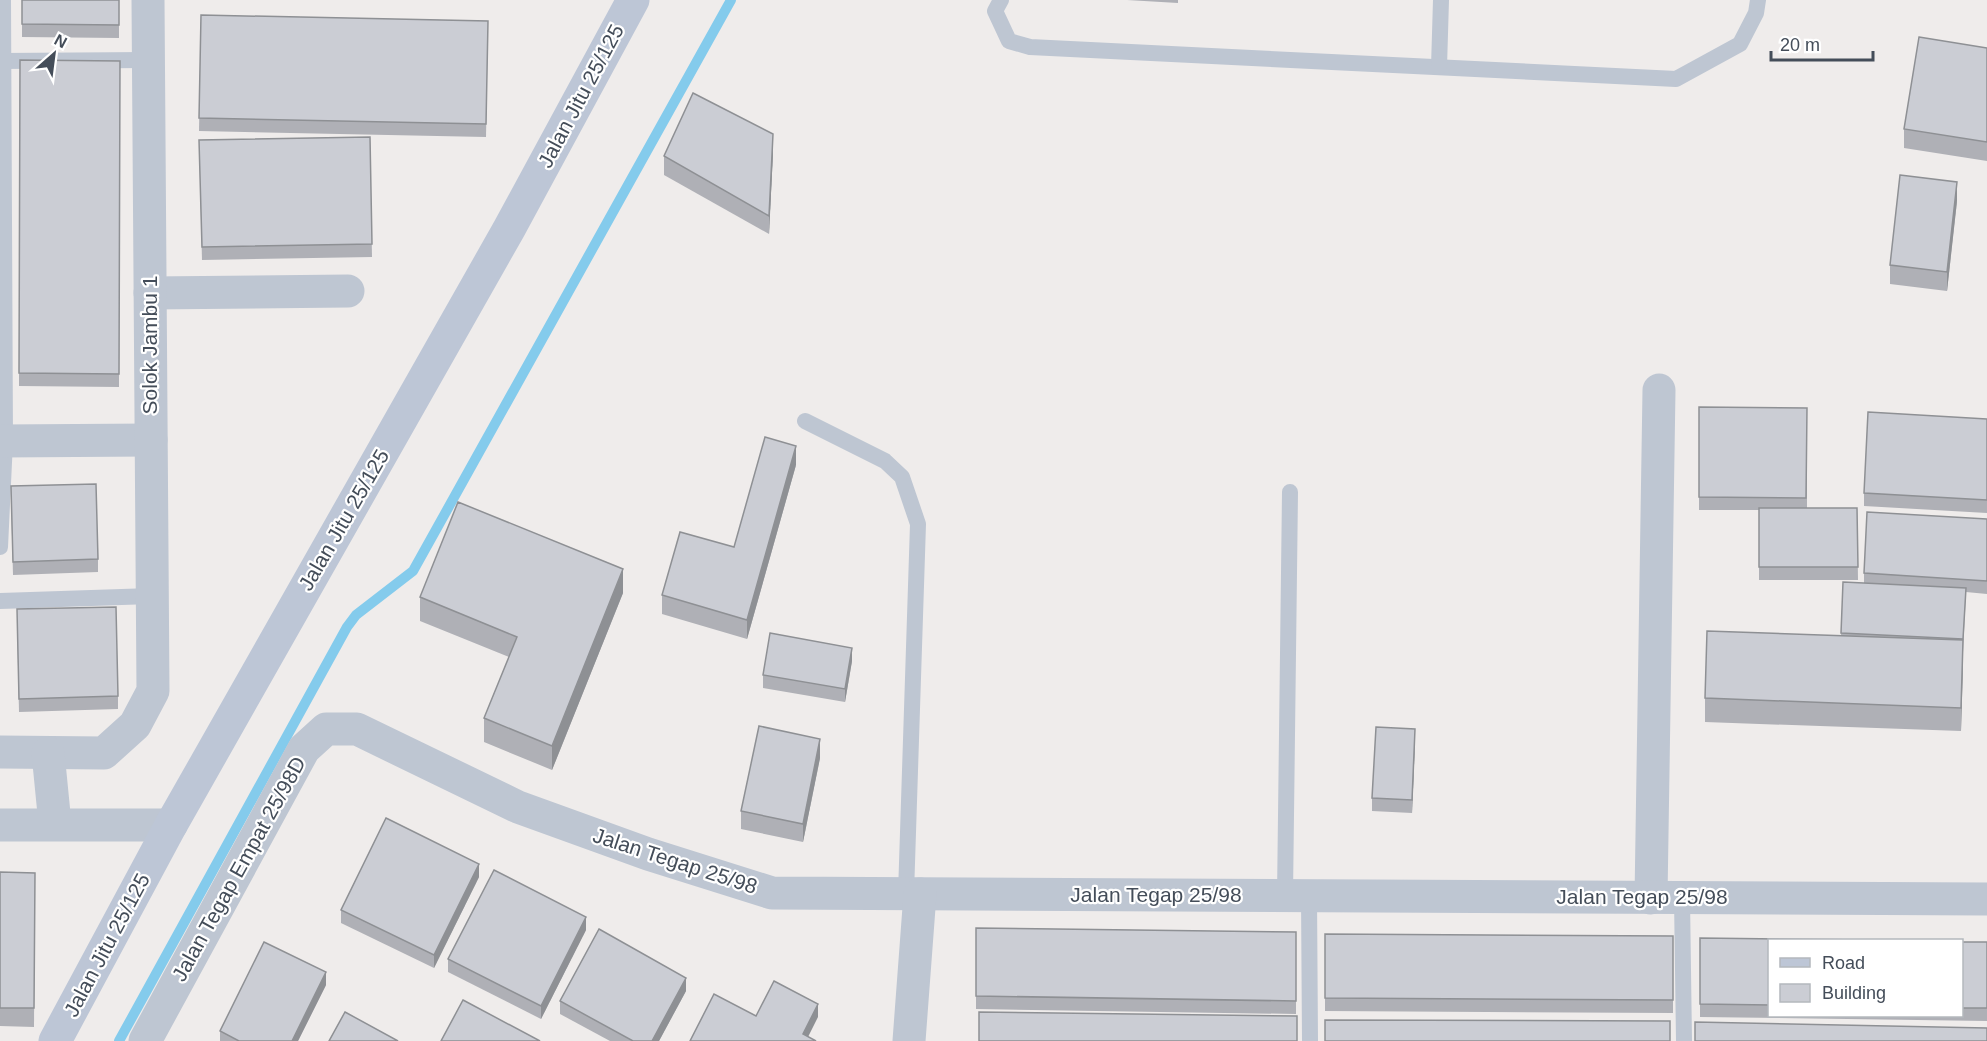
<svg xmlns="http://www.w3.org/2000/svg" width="1987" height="1041" viewBox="0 0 1987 1041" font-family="Helvetica,sans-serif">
	<rect width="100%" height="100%" fill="#efeceb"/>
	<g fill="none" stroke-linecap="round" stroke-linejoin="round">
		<!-- stream -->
		<path stroke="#84cbec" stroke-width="10" d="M119 1041 347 627 356 615 413 571 731 0"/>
		<!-- lane -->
		<g stroke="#bec6d2" stroke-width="16">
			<path d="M1001 0 995 11 1009 41 1030 47 1676 79 1740 44 1756 13 1758 0"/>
			<path d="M0 61 148 60"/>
			<path d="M1439 67 1441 0"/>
			<path d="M805 421 885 461 902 477 918 524 906 894"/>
			<path d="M0 547 5 441 3 0"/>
			<path d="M0 601 152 596"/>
			<path d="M1285 896 1290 492"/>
			<path d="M1309 896 1310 1041"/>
			<path d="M1682 898 1684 1041"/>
		</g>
		<!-- street -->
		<g stroke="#bec6d2" stroke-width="33">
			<path d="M150 293 348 291"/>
			<path d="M0 441 151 440"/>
			<path d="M0 752 104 753 135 725 153 691 148 0"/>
			<path d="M48 753 55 824"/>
			<path d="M0 825H171"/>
			<path d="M1651 898 1659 390"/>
			<path d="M145 1041 304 749 326 729H357L518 807 648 854 772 893 1987 899"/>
			<path d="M909 1041 920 894"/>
		</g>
		<!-- secondary -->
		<path stroke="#bdc6d6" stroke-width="33" d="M55 1041 171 825 509 229 633 0"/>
	</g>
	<!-- wall -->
	<g fill="#afb0b6">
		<path d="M22 0H119V38L22 37Z"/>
		<path d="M1127 0H1178V3Z"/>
		<path d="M201 15 488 21 486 137 199 131Z"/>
		<path d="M1987 48V161L1904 148V129Z"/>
		<path d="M20 60 120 61 119 387 19 386Z"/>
		<path d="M370 137 372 257 202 260 199 140Z"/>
		<path d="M773 153 769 234 664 175V156Z"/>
		<path d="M1957 201 1947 291 1890 284V265Z"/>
		<path d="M1699 407 1807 408V508H1857L1858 580H1759V510H1699Z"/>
		<path d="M1987 419V513L1864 506V493Z"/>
		<path d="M796 465 747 639 662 614V595L734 547Z"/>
		<path d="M11 499 98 559V572L13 575Z"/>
		<path d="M1987 519V594L1966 592 1963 652 1961 731 1705 722V698L1841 636 1843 582 1864 583V573Z"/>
		<path d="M623 593 552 770 484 742V718L509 657 420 621V597Z"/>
		<path d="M17 622 118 696V709L19 712Z"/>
		<path d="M852 661 845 702 763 688V675Z"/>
		<path d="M1415 742 1412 813 1372 811V798Z"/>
		<path d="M820 758 803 842 741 829V811Z"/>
		<path d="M0 872 35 873 34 1027 0 1026Z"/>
		<path d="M479 877 434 968 341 923V910Z"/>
		<path d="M976 928 1296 932V1014L976 1009Z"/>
		<path d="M586 930 541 1019 448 972V959Z"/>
		<path d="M1325 934 1673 936V1013L1325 1011Z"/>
		<path d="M1700 938 1770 940V1016H1962V942H1987V1021L1700 1017Z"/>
		<path d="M326 985 298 1041H220V1031Z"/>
		<path d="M686 991 659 1041H610L560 1014V1001Z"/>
	</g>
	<!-- shaded-wall -->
	<g fill="#8e9094">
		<path d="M773 134V153L769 234V216Z"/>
		<path d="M1957 182V201L1947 291V272Z"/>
		<path d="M796 446V465L747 639V620Z"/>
		<path d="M623 569V593L552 770V746Z"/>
		<path d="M1963 640V664L1961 731V708Z"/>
		<path d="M852 648V661L845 702V689Z"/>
		<path d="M1415 729V742L1412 813V800Z"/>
		<path d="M820 739V758L803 842V824Z"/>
		<path d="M479 864V877L434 968V955Z"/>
		<path d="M586 917V930L541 1019V1006Z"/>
		<path d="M326 972V985L298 1041H292Z"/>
		<path d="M686 978V991L659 1041H652Z"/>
		<path d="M818 1004V1017L806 1041 803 1034Z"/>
	</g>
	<!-- building -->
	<g fill="#cbcdd4" stroke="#8e9094" stroke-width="1.5">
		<path d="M22 0H119V25L22 24Z"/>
		<path d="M201 15 488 21 486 124 199 118Z"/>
		<path d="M1919 37 1987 48V142L1904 129Z"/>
		<path d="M20 60 120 61 119 374 19 373Z"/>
		<path d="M693 93 773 134 769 216 664 156Z"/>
		<path d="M370 137 372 244 202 247 199 140Z"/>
		<path d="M1900 175 1957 182 1947 272 1890 265Z"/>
		<path d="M1699 407 1807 408 1806 498 1699 497Z"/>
		<path d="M1868 412 1987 419V500L1864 493Z"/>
		<path d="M765 437 796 446 747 620 662 595 680 532 734 547Z"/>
		<path d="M96 484 98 559 13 562 11 486Z"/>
		<path d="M458 502 623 569 552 746 484 718 517 637 420 597Z"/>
		<path d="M1759 508H1857L1858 567H1759Z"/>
		<path d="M1867 512 1987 519V581L1864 573Z"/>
		<path d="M1843 582 1966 588 1963 639 1841 633Z"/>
		<path d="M116 607 118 696 19 699 17 609Z"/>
		<path d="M1707 631 1963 640 1961 708 1705 698Z"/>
		<path d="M770 633 852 648 845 689 763 675Z"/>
		<path d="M759 726 820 739 803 824 741 811Z"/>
		<path d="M1376 727 1415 729 1412 800 1372 798Z"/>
		<path d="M386 818 479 864 434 955 341 910Z"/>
		<path d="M494 870 586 917 541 1006 448 959Z"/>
		<path d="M0 872 35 873 34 1008H0Z"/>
		<path d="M976 928 1296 932V1001L976 996Z"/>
		<path d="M599 929 686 978 652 1041H633L560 1001Z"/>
		<path d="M1325 934 1673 936V1000L1325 998Z"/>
		<path d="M1700 938 1867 940H1770V1005L1700 1004Z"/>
		<path d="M264 942 326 972 292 1041H239L220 1031Z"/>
		<rect x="1962" y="942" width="25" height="66"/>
		<path d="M774 981 818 1004 803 1034 816 1041H690L714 994 756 1016Z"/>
		<path d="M463 1000 540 1041H441Z"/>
		<path d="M345 1012 398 1041H329Z"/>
		<path d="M979 1012 1297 1016V1041H979Z"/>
		<path d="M1325 1020 1670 1021V1041H1325Z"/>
		<path d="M1695 1022 1987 1028V1041H1695Z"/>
	</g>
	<g text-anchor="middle" stroke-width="4.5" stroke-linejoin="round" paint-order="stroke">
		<!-- street labels -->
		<g font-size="21" fill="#444d59" stroke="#fff">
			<text transform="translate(581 96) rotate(-62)" y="7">Jalan Jitu 25/125</text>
			<text transform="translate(150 345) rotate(-90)" y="7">Solok Jambu 1</text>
			<text transform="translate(344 520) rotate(-60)" y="7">Jalan Jitu 25/125</text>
			<text transform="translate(675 861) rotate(18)" y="7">Jalan Tegap 25/98</text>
			<text transform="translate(239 869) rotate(-61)" y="7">Jalan Tegap Empat 25/98D</text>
			<text x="1156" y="902">Jalan Tegap 25/98</text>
			<text x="1642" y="904">Jalan Tegap 25/98</text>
			<text transform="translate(107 945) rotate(-62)" y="7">Jalan Jitu 25/125</text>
		</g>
	</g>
	<!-- legend -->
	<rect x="1768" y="939" width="195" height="78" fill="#ffffff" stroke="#b4b8bd" stroke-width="1.5"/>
	<rect x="1780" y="958" width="30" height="9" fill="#bdc6d6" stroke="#b4b8bd" stroke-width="1.5"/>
	<text x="1822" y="969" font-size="18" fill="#444d59">Road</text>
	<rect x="1780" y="984" width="30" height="18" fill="#cbcdd4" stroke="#b4b8bd" stroke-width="1.5"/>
	<text x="1822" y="999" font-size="18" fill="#444d59">Building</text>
	<!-- north arrow -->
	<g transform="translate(54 54) rotate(28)" stroke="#ffffff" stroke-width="4.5" paint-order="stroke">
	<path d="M0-4.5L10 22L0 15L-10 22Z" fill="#444d59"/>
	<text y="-9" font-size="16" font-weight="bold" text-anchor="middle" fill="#444d59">N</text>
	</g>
	<!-- scale -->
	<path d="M1771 51v9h102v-9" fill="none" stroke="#444d59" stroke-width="3"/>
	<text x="1780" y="51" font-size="18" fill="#444d59" stroke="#ffffff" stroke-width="4.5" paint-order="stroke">20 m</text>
</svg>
